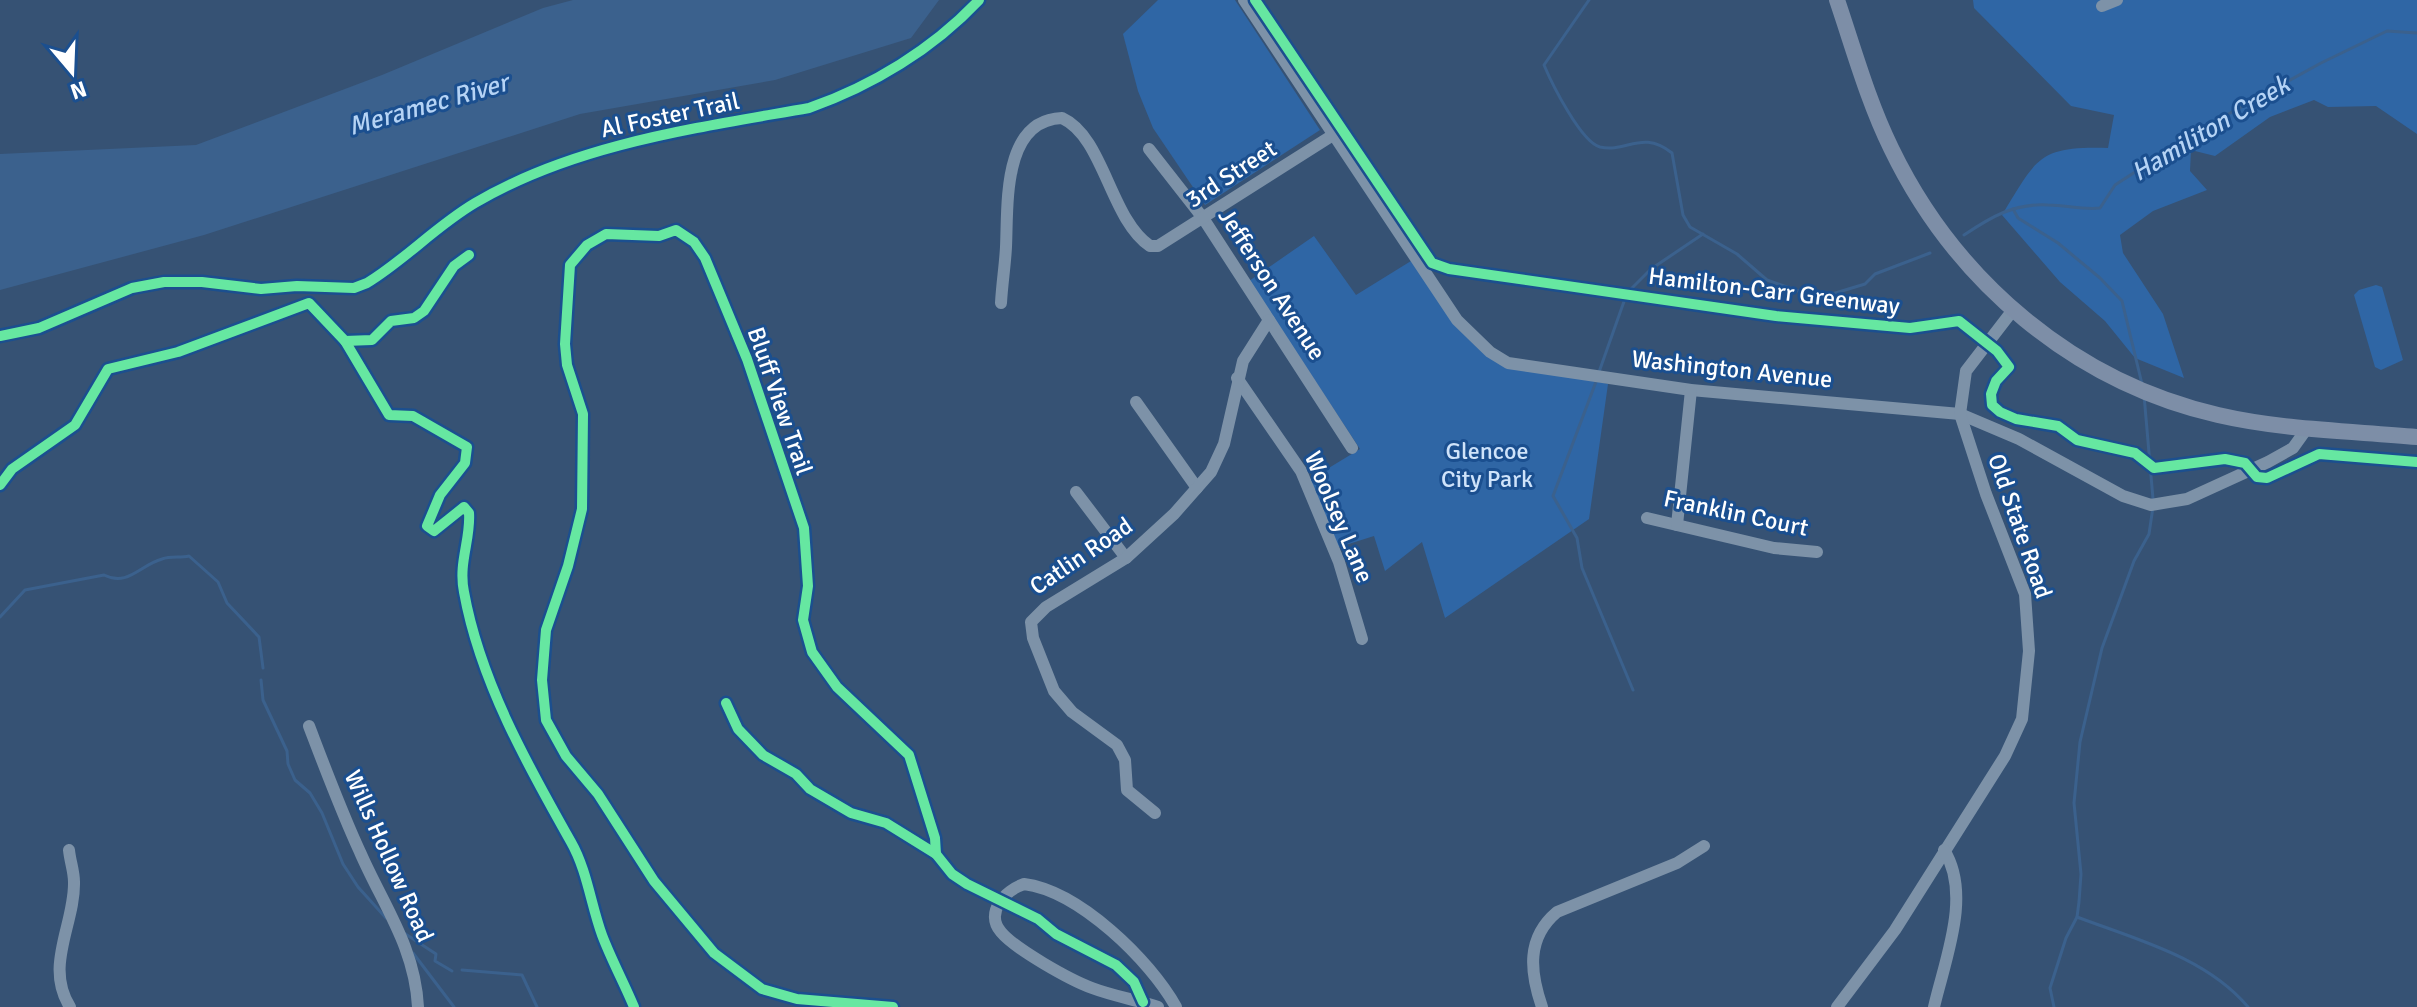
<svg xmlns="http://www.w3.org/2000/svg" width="2417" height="1007" viewBox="0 0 2417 1007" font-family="Signika,sans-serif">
	<rect width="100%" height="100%" fill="#365274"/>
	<!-- green -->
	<g fill="#2f66a5">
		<path d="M1158 0H1235L1320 130 1205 205 1153 128 1138 91 1123 34Z"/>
		<path d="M1973 0H2417V134L2376 106 2328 107 2314 100 2270 117 2215 156 2191 150 2190 171 2207 190 2153 211 2120 235 2123 253 2163 314 2184 378 2135 358 2105 321 2060 282 2002 215C2037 158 2038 146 2108 148L2114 115 2071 106 1974 8Z"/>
		<path d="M1314 236 1356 295 1411 261 1485 354 1608 384 1589 519 1445 618 1422 542 1385 571 1374 536 1336 548 1309 480 1360 449 1249 281Z"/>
		<path d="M2376 285 2382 287 2403 360 2381 370 2375 367 2354 295 2359 290Z"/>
	</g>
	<!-- water -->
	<path fill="#3b618d" d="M573 0H939L911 38 775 80 580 114 204 235 0 290V154L196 145 382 75 543 8Z"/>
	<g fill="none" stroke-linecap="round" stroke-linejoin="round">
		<!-- stream -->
		<g stroke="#3b618d" stroke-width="3">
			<path d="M1589 0 1544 65C1552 84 1581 142 1600 147 1627 153 1642 129 1672 153L1683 215 1690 227 1737 254 1767 280 1807 294H1832L1865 284 1875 274 1930 253"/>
			<path d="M2013 209 2018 218 2058 243 2100 278 2122 301 2142 384"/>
			<path d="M1964 235C1991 217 2014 203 2048 205 2066 205 2082 210 2100 208L2115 185 2203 128 2321 63 2387 31 2417 33"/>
			<path d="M1599 372 1627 293 1651 269 1703 234"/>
			<path d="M1597 379 1553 496 1577 538 1582 568 1633 690"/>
			<path d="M2144 395 2153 499"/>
			<path d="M0 617 25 590 104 575C128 587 140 565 162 559 171 556 180 558 189 556L218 582 227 603 259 637 263 668"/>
			<path d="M261 680 263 700 287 751 288 764 295 780 310 793 322 813 343 864 358 887 386 918"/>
			<path d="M2077 917C2135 939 2206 957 2248 1007"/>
			<path d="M404 933 436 954 435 961 452 971"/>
			<path d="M413 953 454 1007"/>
			<path d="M462 970 522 975 537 1007"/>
			<path d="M2054 1007 2050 988 2066 938 2077 917 2079 902 2081 874 2074 803 2080 742 2102 648 2134 561 2149 534 2153 507"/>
		</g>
		<!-- minor -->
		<g stroke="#7d92a8" stroke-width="12">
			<path d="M1244 0 1457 320 1490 352 1508 363 1691 390 1960 414 2019 439 2123 496 2151 505 2187 499 2268 462 2293 448 2308 427"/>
			<path d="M2102 6 2117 0"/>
			<path d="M1149 149 1203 218 1352 448"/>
			<path d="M1001 303C1002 284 1005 266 1006 247 1008 205 1002 120 1062 118 1104 137 1110 219 1150 246H1158L1333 135"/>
			<path d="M1237 378 1301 471 1339 562 1362 639"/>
			<path d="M1136 402 1197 488"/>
			<path d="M1076 492 1126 558"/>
			<path d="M1647 518 1774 548 1817 552"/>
			<path d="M1677 525 1691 390"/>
			<path d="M309 726C325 768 341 811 360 852 383 905 415 947 418 1007"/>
			<path d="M1155 813 1127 790 1125 760 1117 745 1072 712 1054 691 1033 638 1031 622 1046 607 1126 558 1174 514 1211 472 1224 444 1243 361 1269 320"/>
			<path d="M69 850C70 861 74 871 74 882 75 924 44 966 70 1007"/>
			<path d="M1158 1007C1137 1000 1113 996 1092 988 1070 980 1015 949 1001 932 984 912 1006 890 1024 884 1079 891 1150 960 1176 1007"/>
			<path d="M1542 1007C1530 972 1526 938 1557 912L1677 863 1704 846"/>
			<path d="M1837 1007 1895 930 2005 756 2022 719 2029 651 2025 594 1986 494 1960 414 1966 371 2013 310"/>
			<path d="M1934 1007C1945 959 1972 895 1944 850"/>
		</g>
		<!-- major -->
		<path stroke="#7d8ea7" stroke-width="16" d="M1837 0C1854 50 1868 101 1891 148 1955 281 2074 382 2218 415 2283 430 2351 431 2417 437"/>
		<defs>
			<g id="cycleway">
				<path d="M1255 0 1432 263 1449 269 1776 316 1910 328 1959 321 1997 351 2009 367 1996 381 1991 394 1992 405 2000 412 2016 419 2058 426 2077 440 2135 453 2154 468 2225 459 2245 463 2257 477 2267 478 2319 454 2417 462"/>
				<path d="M469 255 454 266 424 311 414 318 391 321 372 340 345 341 389 415 413 416 467 447 465 463 440 495 427 526 434 531 464 507 469 513C471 539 458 563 464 592 480 681 528 766 571 842 587 870 591 905 602 935 611 959 624 983 634 1007"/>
				<path d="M0 336 39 328 132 288 164 282H202L261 289 297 286 354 288 367 283C405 260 436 226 475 203 575 144 696 128 809 108 872 86 933 49 979 0"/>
				<path d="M0 485 12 469 75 425 108 369 178 352 309 303 345 341"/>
				<path d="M726 703 738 729 763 755 796 774 810 789 851 813 886 823 936 854 952 874 967 884 1038 919 1056 934 1116 965 1134 982 1143 1002"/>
				<path d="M893 1007 797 999 762 989 714 953 654 881 598 794 566 756 546 720 542 680 546 630 568 566 582 509 583 414 567 365 565 344 570 265 587 245 606 234 659 236 676 230 694 242 705 258 747 359 804 528 808 586 803 620 812 652 837 687 909 755 935 838 936 854"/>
			</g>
		</defs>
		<!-- cycleway casing -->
		<use href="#cycleway" stroke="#1b4f8f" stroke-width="15"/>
		<!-- cycleway -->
		<use href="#cycleway" stroke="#66e7a1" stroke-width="10"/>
	</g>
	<g text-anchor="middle" stroke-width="6" stroke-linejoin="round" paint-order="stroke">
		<!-- street labels -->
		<g font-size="24" fill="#fff" stroke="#1b4f8f">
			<text transform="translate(670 115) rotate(-12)" y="8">Al Foster Trail</text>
			<text transform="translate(1231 174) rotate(-33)" y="8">3rd Street</text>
			<text transform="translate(1272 284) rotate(57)" y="8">Jefferson Avenue</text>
			<text transform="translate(1774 291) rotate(7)" y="8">Hamilton-Carr Greenway</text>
			<text transform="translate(1732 369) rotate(6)" y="8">Washington Avenue</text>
			<text transform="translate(780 401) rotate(71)" y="8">Bluff View Trail</text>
			<text transform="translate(1736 513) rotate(12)" y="8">Franklin Court</text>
			<text transform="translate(1339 517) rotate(67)" y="8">Woolsey Lane</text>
			<text transform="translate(2020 526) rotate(71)" y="8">Old State Road</text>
			<text transform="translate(1081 556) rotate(-34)" y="8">Catlin Road</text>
			<text transform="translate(389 856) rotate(66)" y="8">Wills Hollow Road</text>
		</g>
		<!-- park labels -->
		<g font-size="24" fill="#cfe3fa" stroke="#1b4f8f">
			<text x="1487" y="459">Glencoe<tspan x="1487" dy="28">City Park</tspan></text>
		</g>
		<!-- water labels -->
		<g font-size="26" font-style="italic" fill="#b5d3f5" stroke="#1b4f8f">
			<text transform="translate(428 104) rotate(-16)" y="9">Meramec River</text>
			<text transform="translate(2210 128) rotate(-31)" y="9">Hamiliton Creek</text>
		</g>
	</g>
	<!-- north arrow -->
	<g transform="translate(72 72) rotate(161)" stroke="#1b4f8f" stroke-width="6" paint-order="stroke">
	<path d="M0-6L14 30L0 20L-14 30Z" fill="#ffffff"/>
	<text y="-12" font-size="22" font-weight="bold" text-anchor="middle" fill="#ffffff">N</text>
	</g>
</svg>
